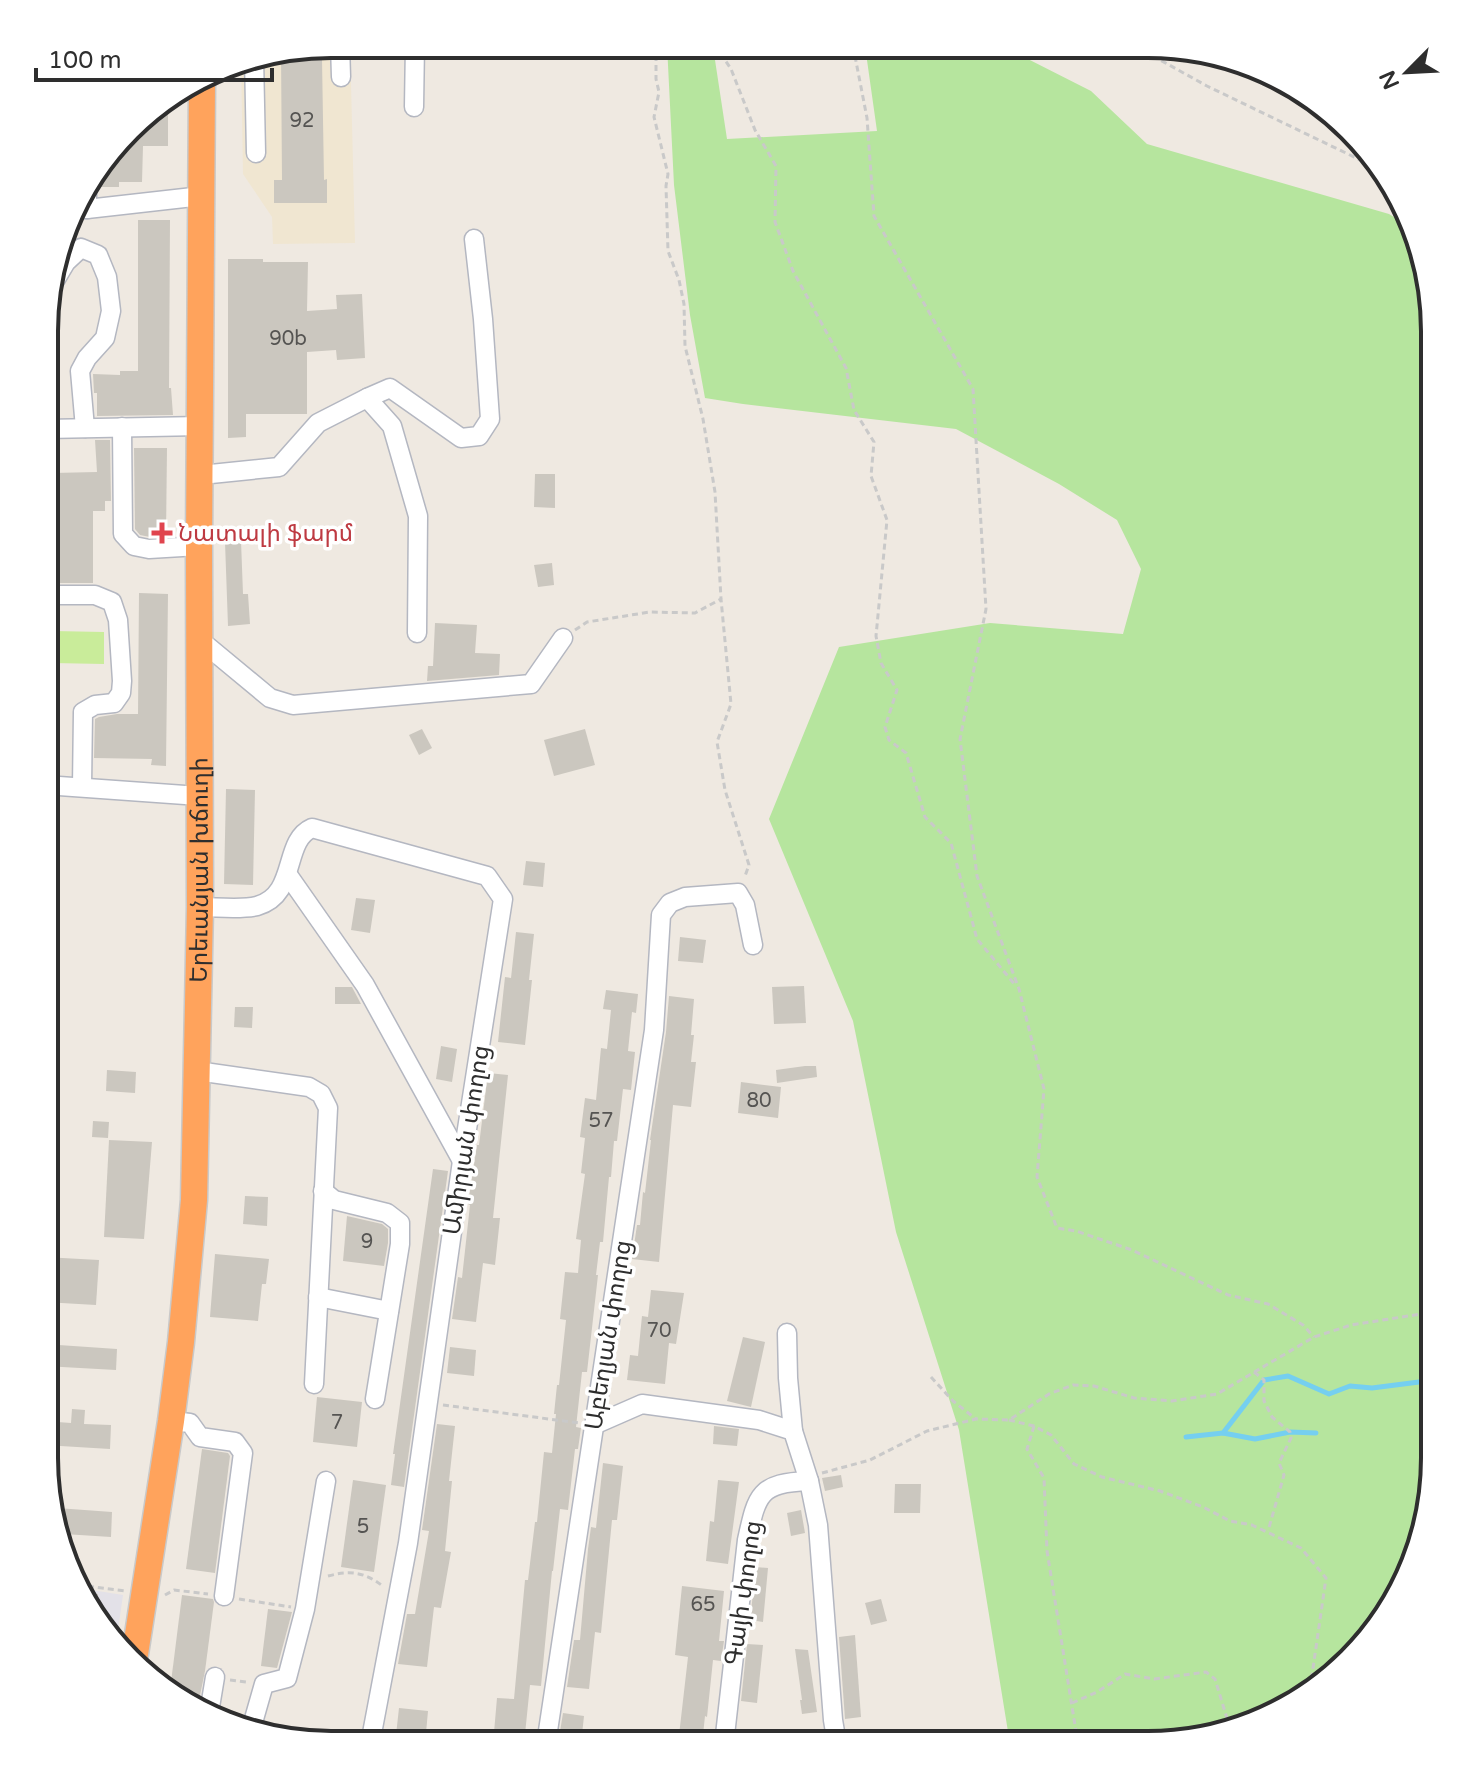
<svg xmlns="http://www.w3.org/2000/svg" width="1479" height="1789" viewBox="0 0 1479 1789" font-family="'Varela Round','Noto Sans Armenian',sans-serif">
	<rect width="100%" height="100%" fill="#efe9e1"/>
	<!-- industrial -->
	<path fill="#e3e1e8" d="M79 1588 123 1595 117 1637 83 1602Z"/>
	<!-- education -->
	<path fill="#f0e6d1" d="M331 44H350L355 243 273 244 272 217 243 174 241 59Z"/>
	<!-- green -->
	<path fill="#b6e59e" d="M667 45H707L715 60 727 139 877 131 865 46H1002L1091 91 1147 144 1389 214 1407 225 1435 330 1434 1478 1387 1617 1292 1706 1167 1744H1010L959 1430 896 1232 853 1021 769 819 839 647 990 623 1123 634 1141 569 1117 520 1059 484 956 429 743 404 705 398 690 315 674 185Z"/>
	<!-- pitch -->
	<path fill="#c9ec9a" d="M53 631 104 632V664L52 663Z"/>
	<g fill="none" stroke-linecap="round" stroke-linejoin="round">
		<!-- stream -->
		<g stroke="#75cff0" stroke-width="5">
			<path d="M1223 1433 1255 1439 1290 1432 1316 1433"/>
			<path d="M1186 1437 1223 1433 1264 1380 1288 1376 1329 1394 1350 1386 1372 1388 1419 1382"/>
		</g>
	</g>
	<!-- building -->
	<g fill="#cbc7bf">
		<path d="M327 45V59H322L324 180 327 179V203H274V180H282L281 52Z"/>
		<path d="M168 100V146H143L142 182H119V187H99L98 177 94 173 123 138H139V118L142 115Z"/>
		<path d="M138 220H170L169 388H171L173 415 97 416V393H94L93 374 120 375V371H138Z"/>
		<path d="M228 259H263V262H308L307 311 337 309 336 295 362 294 365 358 337 360 336 350 307 352V414H246V437L228 438Z"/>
		<path d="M95 440H110L111 501H105V511H93V583H48V534H50L49 499H54L53 473 97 472Z"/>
		<path d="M134 448H167L166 536 150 537 140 535 135 529Z"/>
		<path d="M535 474H555V508L534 507Z"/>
		<path d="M241 541 243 594H248L250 624 228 626 225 542Z"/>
		<path d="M552 563 554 585 538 587 534 565Z"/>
		<path d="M139 593 168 594 166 766 151 765 152 759 94 758 95 719 99 717 117 714H138Z"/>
		<path d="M435 623 477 625 475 653 500 654 499 675 427 681 428 666H433Z"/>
		<path d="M422 729 432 748 419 755 409 735Z"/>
		<path d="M585 729 595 765 554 776 544 740Z"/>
		<path d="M226 789 255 790 253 885 224 884Z"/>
		<path d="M526 861 545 863 543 887 523 885Z"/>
		<path d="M356 898 375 900 370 933 351 930Z"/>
		<path d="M516 932 534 934 529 980H532L525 1045 498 1042 505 977 511 978Z"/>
		<path d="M680 937 706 940 703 963 678 961Z"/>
		<path d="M804 986 806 1023 774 1024 772 987Z"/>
		<path d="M335 987H352L361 1004H335Z"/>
		<path d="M606 990 638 994 636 1013 632 1012 628 1051 635 1052 631 1090 623 1089 617 1141H614L611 1177H609L603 1242H600L596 1275H598L587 1372H582L576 1427 581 1428 578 1449H575L568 1510 560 1509 553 1571H552L541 1686 530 1685 524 1744H493L497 1698 514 1699 525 1580H528L535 1522H537L544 1452 552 1453 556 1414H554L557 1385H559L566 1320 560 1319 565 1272 578 1273 581 1240 576 1239 585 1174 581 1173 585 1138 580 1137 585 1098 596 1100 601 1048 607 1049 611 1010 603 1009Z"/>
		<path d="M669 996 694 999 691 1035H694L691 1062H696L691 1107 673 1105 659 1262 632 1259 637 1225H640L643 1192 645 1193 651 1140H650L666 1032Z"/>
		<path d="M235 1007H253L252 1028 234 1027Z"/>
		<path d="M441 1046 457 1049 452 1082 436 1079Z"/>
		<path d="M805 1066H816L817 1077 777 1083 776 1070Z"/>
		<path d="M107 1070 136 1072 135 1093 106 1091Z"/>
		<path d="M488 1073 508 1075 493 1218H500L495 1265 483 1263 476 1322 452 1319 458 1277 462 1278 470 1205 468 1204 477 1145H479Z"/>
		<path d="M741 1082 781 1087 778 1118 738 1113Z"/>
		<path d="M93 1121 109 1122 108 1138 92 1137Z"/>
		<path d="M109 1140 152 1142 144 1239 104 1237Z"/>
		<path d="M433 1169 448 1171 404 1487 391 1485 395 1454H393Z"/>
		<path d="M245 1196 268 1197 267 1226 243 1224Z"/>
		<path d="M347 1216 382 1224 388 1229V1243L384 1266 343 1261Z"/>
		<path d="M215 1254 269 1259 266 1284H262L258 1321 210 1317Z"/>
		<path d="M44 1257 99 1260 96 1305 44 1302Z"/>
		<path d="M651 1290 684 1293 676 1344 669 1343 665 1384 627 1380 630 1355 638 1356 642 1316 648 1317Z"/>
		<path d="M743 1337 765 1342 751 1407 727 1401Z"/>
		<path d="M44 1344 117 1349 116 1370 44 1366Z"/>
		<path d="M450 1347 476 1350 474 1376 447 1373Z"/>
		<path d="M317 1397 362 1402 357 1447 313 1442Z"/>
		<path d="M72 1409 85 1410 84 1424 111 1425 110 1449 44 1445V1421L71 1423Z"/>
		<path d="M437 1424 455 1426 449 1481H452L445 1551 451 1552 441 1608 434 1607 427 1667 398 1664 407 1614H415L429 1531 422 1530Z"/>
		<path d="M714 1426 739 1429 737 1446 713 1444Z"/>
		<path d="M202 1449 228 1453 230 1456 215 1573 186 1569Z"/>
		<path d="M603 1463 623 1466 617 1520H612L601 1633 595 1632 589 1689 567 1687 574 1640H580L588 1549 591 1527 596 1528Z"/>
		<path d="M841 1475 843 1487 825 1491 822 1478Z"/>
		<path d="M353 1480 386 1485 374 1572 341 1567Z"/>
		<path d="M718 1480 739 1482 728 1564 706 1561 710 1521 714 1522Z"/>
		<path d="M895 1484H921L920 1513H894Z"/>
		<path d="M57 1508 112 1512 111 1537 64 1534Z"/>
		<path d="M801 1510 805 1533 791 1536 787 1513Z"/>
		<path d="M756 1567 768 1568 763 1622 750 1620Z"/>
		<path d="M682 1586 724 1591 719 1641H724L721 1661 713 1660 707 1717 705 1716 702 1744H678L688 1657 675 1655Z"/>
		<path d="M80 1592 98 1594 96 1615 83 1602Z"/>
		<path d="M182 1595 213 1599 214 1602 205 1671 197 1710 187 1706 170 1690Z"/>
		<path d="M881 1599 887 1621 871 1625 865 1603Z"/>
		<path d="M268 1609 292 1612 277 1668 261 1666Z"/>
		<path d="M855 1635 861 1717 845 1719 839 1637Z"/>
		<path d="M747 1644 763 1645 757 1703 741 1701Z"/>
		<path d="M795 1649 808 1650 817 1712 802 1714 800 1700H802Z"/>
		<path d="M399 1708 428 1711 425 1744H395Z"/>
		<path d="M563 1713 584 1716 581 1744H558Z"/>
		<path d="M738 1731 787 1735V1744H736Z"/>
	</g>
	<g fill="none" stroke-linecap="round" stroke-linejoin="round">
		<defs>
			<g id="minor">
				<path d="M340 44 341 77"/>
				<path d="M254 57 256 153"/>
				<path d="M414 107 415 44"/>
				<path d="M87 182V209"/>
				<path d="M75 208 87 209 202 196"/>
				<path d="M47 294 66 262 81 248 98 255 107 277 111 311 105 338 87 358 80 371 85 428"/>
				<path d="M367 398 390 388 461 438 479 436 490 419 483 319 474 239"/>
				<path d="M122 427 123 534 134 546 149 549 199 546"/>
				<path d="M46 429 201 426"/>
				<path d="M201 475 279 467 318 423 367 398 392 426 418 516 417 633"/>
				<path d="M46 595H95L112 602 118 620 122 681 121 693 114 703 95 705 83 712 82 787"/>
				<path d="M200 640 270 698 293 705 531 684 563 638"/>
				<path d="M45 785 199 796"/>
				<path d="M288 875 365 985 462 1161"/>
				<path d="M200 907C217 907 242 910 257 906 298 895 282 841 312 828L487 876 503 899 462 1161 408 1543 370 1744"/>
				<path d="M197 1071 309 1087 321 1094 328 1108 314 1384"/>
				<path d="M323 1191 334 1200 387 1213 400 1223V1244L375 1399"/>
				<path d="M318 1297 389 1311"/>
				<path d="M787 1333 788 1378 793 1431"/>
				<path d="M171 1421 190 1423 200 1437 235 1442 243 1453 224 1596"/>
				<path d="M594 1425 642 1404 759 1420 793 1431 809 1481 818 1525 833 1720 837 1744"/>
				<path d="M209 1713 215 1677"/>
				<path d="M252 1726 264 1684 287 1678 305 1609 326 1481"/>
				<path d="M546 1744 654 1030 661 915 670 903 685 897 738 893 745 905 753 945"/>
				<path d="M724 1744 747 1540C757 1494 759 1483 809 1481"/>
			</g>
			<g id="highway">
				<path id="s1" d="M135 1654 171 1421 181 1342 194 1200 200 907 199 546 202 80"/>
			</g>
		</defs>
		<!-- minor casing -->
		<use href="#minor" stroke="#b4b7c1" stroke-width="21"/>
		<!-- highway casing -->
		<use href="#highway" stroke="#c9c9c9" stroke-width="29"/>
		<!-- path -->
		<g stroke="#c9c9c9" stroke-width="3" stroke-dasharray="6 4" stroke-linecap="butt">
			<path d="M656 45V79L659 92 654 117 668 174 666 186 668 251 679 280 684 304 685 346 703 419 715 492 721 599 731 704 717 742 725 790 749 865 745 876"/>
			<path d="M715 45 731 69 755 130 776 166 775 222 793 271 846 368 854 410 874 442 871 476 887 520 876 636 881 663 897 690 885 727 889 740 906 753 925 817 951 843 977 939 1016 986"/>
			<path d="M853 46 867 118 874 216 973 389 986 609 960 739 977 876 1019 989 1044 1089 1037 1177 1057 1228 1076 1231 1132 1250 1228 1295 1268 1304 1303 1325 1314 1337"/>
			<path d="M1135 46 1207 86 1379 169"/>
			<path d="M575 630 587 622 650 612 695 613 721 599"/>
			<path d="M1254 1372 1264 1380V1401L1272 1417 1290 1432 1291 1438 1279 1463 1284 1475 1268 1531"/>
			<path d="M931 1377 953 1401 976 1419"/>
			<path d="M443 1405 579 1423"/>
			<path d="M1009 1420 1034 1426 1051 1435 1074 1464 1102 1477 1160 1491 1203 1507 1230 1521 1252 1525 1301 1548 1326 1578 1310 1689"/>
			<path d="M1034 1426 1027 1449 1044 1478 1047 1551 1078 1744"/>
			<path d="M822 1473 870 1460 927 1431 976 1419 1009 1420 1049 1394 1073 1385 1094 1386 1134 1398 1172 1401 1217 1394 1314 1337 1351 1325 1434 1312"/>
			<path d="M328 1576C351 1570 365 1572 384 1587"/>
			<path d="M78 1585 126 1591"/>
			<path d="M165 1595 174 1590 208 1594"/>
			<path d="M239 1599 291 1607"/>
			<path d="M230 1680 246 1682"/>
			<path d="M1072 1703 1097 1692 1125 1674 1154 1679 1206 1672 1215 1679 1229 1725"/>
		</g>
		<!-- minor -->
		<use href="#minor" stroke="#fff" stroke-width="18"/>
		<!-- highway -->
		<use href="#highway" stroke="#ffa35c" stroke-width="26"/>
	</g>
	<!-- markers -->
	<path fill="#e0444e" stroke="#fff" stroke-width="3" d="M158 521h8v8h8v8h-8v8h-8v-8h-8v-8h8z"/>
	<g text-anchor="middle" stroke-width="7" stroke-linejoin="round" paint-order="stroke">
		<!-- number labels -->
		<g font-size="20" fill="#555452">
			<text x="302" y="127">92</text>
			<text x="288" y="345">90b</text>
			<text x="759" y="1107">80</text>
			<text x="601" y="1127">57</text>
			<text x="367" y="1248">9</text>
			<text x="659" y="1337">70</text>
			<text x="337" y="1429">7</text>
			<text x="363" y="1533">5</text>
			<text x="703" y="1611">65</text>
		</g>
		<!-- health labels -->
		<g font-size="24" fill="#be3a42" stroke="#fff" text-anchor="start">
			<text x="178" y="541">Նատալի ֆարմ</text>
		</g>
		<!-- street labels -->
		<g font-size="24" fill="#2e2e2e" stroke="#fff">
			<text dy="8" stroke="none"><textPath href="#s1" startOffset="788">Երեւանյան խճուղի</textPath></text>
			<text transform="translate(466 1140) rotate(-81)" y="8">Ամիրյան փողոց</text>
			<text transform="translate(608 1335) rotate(-81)" y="8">Աբեղյան փողոց</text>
			<text transform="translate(743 1593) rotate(-82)" y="8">Գայի փողոց</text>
		</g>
	</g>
	<!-- crop -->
	<path d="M0 0H1479V1789H0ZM331 58H1148A273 273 0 0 1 1421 331V1458A273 273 0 0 1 1148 1731H331A273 273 0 0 1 58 1458V331A273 273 0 0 1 331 58Z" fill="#fff" fill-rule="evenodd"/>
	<path fill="none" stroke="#2e2e2e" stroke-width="4" d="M331 58H1148A273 273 0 0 1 1421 331V1458A273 273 0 0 1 1148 1731H331A273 273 0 0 1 58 1458V331A273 273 0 0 1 331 58Z"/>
	<!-- north arrow -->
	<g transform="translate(1407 72) rotate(246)" stroke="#ffffff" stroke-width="6" paint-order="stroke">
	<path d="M0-6L14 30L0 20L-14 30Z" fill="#2e2e2e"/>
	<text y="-12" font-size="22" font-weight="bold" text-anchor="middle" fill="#2e2e2e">N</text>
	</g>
	<!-- scale -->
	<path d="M36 68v12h236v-12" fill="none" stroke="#2e2e2e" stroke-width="4"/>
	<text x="48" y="68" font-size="24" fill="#2e2e2e" stroke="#ffffff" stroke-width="6" paint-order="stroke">100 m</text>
</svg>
